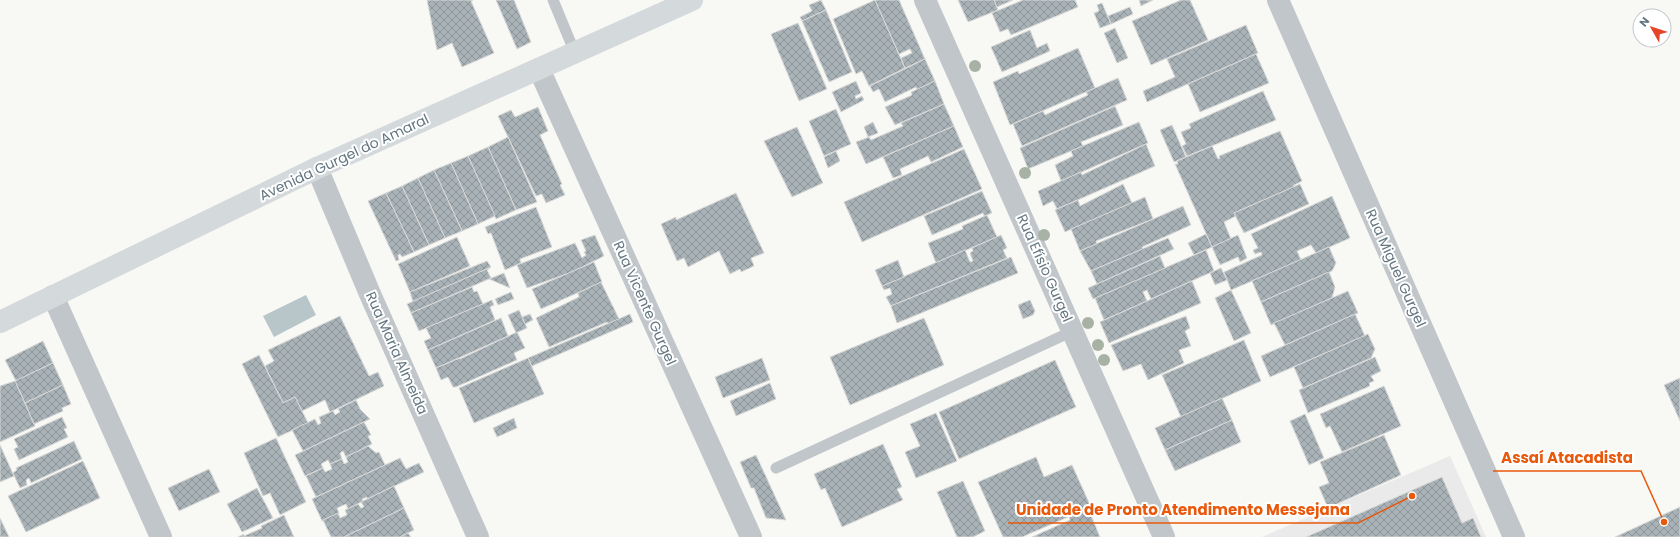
<svg xmlns="http://www.w3.org/2000/svg" width="1680" height="537" viewBox="0 0 1680 537" font-family="Poppins,sans-serif">
	<defs>
		<pattern id="building-cross-hatch" width="8" height="8" patternUnits="userSpaceOnUse"><rect width="8" height="8" fill="#a8b2b7"/><path d="M0 0l8 8M0 8l8-8" fill="none" stroke="#8c959a"/></pattern>
	</defs>
	<rect width="100%" height="100%" fill="#f8f8f5"/>
	<!-- built -->
	<path fill="#e9eae9" d="M1450 456 1486 537H1262Z"/>
	<!-- water -->
	<path fill="#b8c6c9" d="M306 295 316 315 274 337 263 316Z"/>
	<!-- building -->
	<g fill="url(#building-cross-hatch)" stroke="#dadad8">
		<path d="M427 0H473L471 1 494 53 462 67 452 43 437 50Z"/>
		<path d="M496 0H514L531 42 517 49Z"/>
		<path d="M821 0 826 10 802 21 800 17 812 11 809 5Z"/>
		<path d="M875 0 905 68 869 86 862 71 856 74 833 19Z"/>
		<path d="M875 0H899L925 59 905 68 901 58 912 53 910 49 899 54Z"/>
		<path d="M958 0H994L998 10 968 22Z"/>
		<path d="M994 0H1013L997 7Z"/>
		<path d="M1023 0H1075L1078 7 1011 35 1008 29 1000 32 992 13Z"/>
		<path d="M1139 0H1153L1141 6Z"/>
		<path d="M1181 0H1190L1208 40 1151 65 1132 21Z"/>
		<path d="M1102 3 1111 24 1100 28 1094 13 1099 11 1097 5Z"/>
		<path d="M1130 7 1133 14 1111 24 1108 16Z"/>
		<path d="M826 10 852 72 829 82 802 21Z"/>
		<path d="M798 23 827 89 799 101 771 34Z"/>
		<path d="M1246 25 1258 53 1147 102 1143 91 1175 77 1167 59Z"/>
		<path d="M1115 28 1128 58 1117 63 1104 33Z"/>
		<path d="M1030 30 1037 48 1047 43 1050 51 1002 72 991 47Z"/>
		<path d="M1078 48 1095 88 1010 125 993 82 1018 71 1019 74Z"/>
		<path d="M1256 54 1269 83 1200 112 1188 84Z"/>
		<path d="M925 59 935 81 917 90 916 87 885 102 879 89 873 92 870 86Z"/>
		<path d="M1118 78 1127 100 1022 146 1013 124 1043 111 1045 115 1088 95 1086 92Z"/>
		<path d="M856 81 861 93 855 96 856 99 862 96 864 100 841 112 832 92Z"/>
		<path d="M935 81 944 104 895 125 885 107 912 95 911 92Z"/>
		<path d="M1263 91 1276 120 1187 156 1182 146 1186 144 1181 132 1191 128 1189 124Z"/>
		<path d="M944 104 954 126 866 164 856 142 869 137 871 140 903 126 901 123Z"/>
		<path d="M1115 106 1123 125 1081 142 1083 146 1028 169 1020 148Z"/>
		<path d="M538 107 548 131 540 135 562 184 560 185 565 195 546 203 542 194 536 196 498 116 511 110 515 117Z"/>
		<path d="M836 109 851 144 824 156 809 121Z"/>
		<path d="M873 122 878 133 868 137 864 127Z"/>
		<path d="M1139 122 1148 143 1061 181 1055 165 1073 156 1071 151Z"/>
		<path d="M1172 125 1186 157 1174 162 1160 130Z"/>
		<path d="M954 126 963 147 931 162 928 156 900 169 902 175 893 178 883 157Z"/>
		<path d="M797 127 823 183 792 197 764 141Z"/>
		<path d="M1280 131 1302 181 1294 185V187L1234 213 1236 216 1224 222 1231 239 1212 247 1175 164H1178L1177 161 1212 146 1218 159 1220 158 1219 156Z"/>
		<path d="M508 137 537 202 516 210 488 147Z"/>
		<path d="M1146 144 1155 166 1057 209 1053 201 1043 206 1038 191 1081 172 1082 175Z"/>
		<path d="M488 147 516 210 496 219 468 156Z"/>
		<path d="M964 149 982 189 862 242 844 202Z"/>
		<path d="M836 151 840 161 828 168 824 157Z"/>
		<path d="M468 156 495 216 478 224 451 163Z"/>
		<path d="M451 163 478 224 462 231 434 170Z"/>
		<path d="M434 170 462 231 445 238 418 178Z"/>
		<path d="M418 178 445 238 429 245 402 186Z"/>
		<path d="M1123 184 1132 203 1065 232 1055 210 1078 200 1080 206Z"/>
		<path d="M1300 184 1309 204 1244 233 1234 213Z"/>
		<path d="M402 186 429 245 414 252 386 193Z"/>
		<path d="M982 191 992 213 984 216 983 213 932 235 924 216Z"/>
		<path d="M386 193 414 252 402 257 400 254 398 255 399 260 396 261 368 201Z"/>
		<path d="M736 193 764 253 751 258 754 266 741 272 740 269 730 274 719 251 688 267 684 258 677 261 661 224 676 217V220Z"/>
		<path d="M1332 196 1350 238 1316 253 1311 245 1297 251 1301 260 1231 290 1224 272 1262 255 1261 252 1255 254 1253 250 1258 248 1251 234Z"/>
		<path d="M1145 197 1153 219 1096 241 1097 244 1080 251 1071 229Z"/>
		<path d="M1183 206 1191 225 1142 247 1143 249 1091 271 1080 251Z"/>
		<path d="M536 207 552 247 520 259 521 263 505 270 491 233 488 234 485 227Z"/>
		<path d="M987 215 997 237 936 263 928 243 963 229 962 226Z"/>
		<path d="M1206 234 1212 247 1194 255 1188 243Z"/>
		<path d="M595 235 604 256 572 272 527 288 517 265 575 243 582 258 586 255 584 252 586 251 581 240Z"/>
		<path d="M1001 235 1007 248 1003 250 1007 258 891 306 886 297 892 294 890 288 884 290 882 286 965 250 970 262 973 261 970 253 973 251 972 248Z"/>
		<path d="M1238 235 1247 258 1240 262 1238 257 1220 265 1212 247Z"/>
		<path d="M457 237 470 266 410 292 398 264Z"/>
		<path d="M1168 238 1174 249 1097 284 1091 271Z"/>
		<path d="M1329 247 1336 263 1332 271 1261 302 1252 281Z"/>
		<path d="M1206 250 1214 271 1151 299 1147 290 1143 292 1147 301 1104 320 1095 298Z"/>
		<path d="M1160 256 1165 268 1093 299 1088 288Z"/>
		<path d="M1011 257 1018 273 897 323 891 306Z"/>
		<path d="M898 260 904 277 882 286 875 270Z"/>
		<path d="M487 261 491 267 413 302 410 292Z"/>
		<path d="M594 262 602 282 541 309 532 289Z"/>
		<path d="M491 267 487 270 491 278 411 313 407 304Z"/>
		<path d="M1221 268 1227 280 1215 285 1210 273Z"/>
		<path d="M1329 272 1335 287 1332 298 1271 325 1261 302Z"/>
		<path d="M504 273 510 288 489 279Z"/>
		<path d="M1192 281 1201 303 1109 343 1100 322Z"/>
		<path d="M601 282 619 319 608 324 607 322 549 347 536 318 579 297 578 293Z"/>
		<path d="M472 287 474 292 477 291 483 304 419 331 411 313Z"/>
		<path d="M1231 290 1251 333 1234 341 1215 298Z"/>
		<path d="M1348 291 1358 313 1285 345 1274 323Z"/>
		<path d="M511 292 514 299 498 305 495 299Z"/>
		<path d="M492 300 494 305 490 307 495 320 428 350 424 341 431 338 426 328Z"/>
		<path d="M1030 300 1035 311 1033 315 1023 319 1018 305Z"/>
		<path d="M519 310 527 328 516 333 508 315Z"/>
		<path d="M530 314 533 320 525 324 522 317Z"/>
		<path d="M630 314 633 322 532 366 528 358Z"/>
		<path d="M1355 314 1365 336 1270 377 1261 356Z"/>
		<path d="M340 316 369 376 378 372 384 386 330 412 325 400 302 411 295 397 283 403 265 366 274 361 268 350Z"/>
		<path d="M1186 316 1190 328 1185 331 1191 346 1179 350 1184 363 1148 380 1141 364 1123 371 1111 345Z"/>
		<path d="M501 318 508 336 436 368 428 350Z"/>
		<path d="M924 318 944 365 850 405 830 357Z"/>
		<path d="M517 332 525 348 514 353 517 360 456 387H453L448 377 441 380 436 368 460 358V359Z"/>
		<path d="M1368 334 1375 349 1371 358 1303 388 1294 367Z"/>
		<path d="M1244 340 1261 381 1181 417 1162 375Z"/>
		<path d="M43 341 53 363 16 381 5 360Z"/>
		<path d="M259 355 283 403 295 397 308 423 278 437 242 364Z"/>
		<path d="M1375 357 1381 371 1371 376 1374 381 1369 383 1370 386 1308 413 1299 390Z"/>
		<path d="M528 358 544 394 474 423 459 388Z"/>
		<path d="M762 358 770 380 723 398 715 377Z"/>
		<path d="M1055 360 1076 407 959 459 939 412Z"/>
		<path d="M53 363 63 385 25 403 15 381Z"/>
		<path d="M1680 378V421L1664 385Z"/>
		<path d="M15 381 35 426 0 442V386Z"/>
		<path d="M770 383 776 399 736 416 730 401Z"/>
		<path d="M63 385 71 404 62 408 63 411 34 424 25 403Z"/>
		<path d="M1384 386 1401 426 1342 452 1330 426 1326 428 1320 414Z"/>
		<path d="M1222 398 1232 420 1165 450 1155 428Z"/>
		<path d="M356 400 360 409 370 419 303 451 292 430 315 419 318 425 321 423 319 417 333 411 335 415 340 412 338 409Z"/>
		<path d="M936 413 957 461 916 478 905 452 920 446 910 424Z"/>
		<path d="M1305 414 1324 458 1309 465 1290 421Z"/>
		<path d="M62 417 67 428 64 429 68 437 19 460 14 449 18 447 14 439Z"/>
		<path d="M514 418 517 428 497 437 493 428Z"/>
		<path d="M1232 420 1241 442 1175 471 1165 450Z"/>
		<path d="M364 422 371 435 368 436 372 444 346 457 343 451 340 453 342 459 330 464 328 460 321 464 323 468 305 476 295 455Z"/>
		<path d="M1384 435 1401 475 1328 508 1319 487 1329 483 1320 462Z"/>
		<path d="M276 438 306 502 280 515 270 493 263 496 244 453Z"/>
		<path d="M74 441 82 459 31 483 29 478 26 480 27 485 20 488 13 473 17 470 16 468Z"/>
		<path d="M883 444 902 487 897 489 903 500 842 527 825 488 821 490 814 474Z"/>
		<path d="M0 445 14 476 0 482Z"/>
		<path d="M368 446 376 453 379 452 385 465 316 497 306 476 323 468 325 472 332 469 330 464 342 459 344 464 348 462 346 457Z"/>
		<path d="M756 455 786 520 766 518 754 488H751L740 462Z"/>
		<path d="M1036 457 1044 477 1072 465 1091 507 1022 537H1003L978 482Z"/>
		<path d="M400 458 406 469 419 463 424 472 367 499V497L362 499 363 501 348 509 346 504 337 508 339 513 322 521 312 499Z"/>
		<path d="M83 461 100 498 26 532 8 496Z"/>
		<path d="M209 469 220 492 179 511 168 488Z"/>
		<path d="M1442 477 1462 523 1473 518 1481 537H1306Z"/>
		<path d="M963 481 985 531 973 537H957L937 492Z"/>
		<path d="M394 486 404 508 344 537H331L323 520 338 513 340 518 347 515 345 510 358 504 361 508 364 507 361 502Z"/>
		<path d="M257 488 273 518 242 532 227 504Z"/>
		<path d="M1680 507V537H1615Z"/>
		<path d="M404 508 414 530 400 537H344Z"/>
		<path d="M1088 508 1100 537H1032L1070 520 1069 516Z"/>
		<path d="M284 515 294 537H238L244 534V536L262 528 261 526Z"/>
		<path d="M0 518 9 537H0Z"/>
		<path d="M408 533 411 537H400Z"/>
	</g>
	<g fill="none" stroke-linecap="round" stroke-linejoin="round">
		<!-- lane -->
		<g stroke="#c1c6ca" stroke-width="11">
			<path d="M553 0 575 53"/>
			<path d="M776 468 1073 331"/>
		</g>
		<!-- street -->
		<g stroke="#c1c6ca" stroke-width="22">
			<path d="M925 0 1164 537"/>
			<path d="M1278 0 1514 537"/>
			<path d="M539 69 751 537"/>
			<path d="M317 168 370 294 478 537"/>
			<path d="M53 296 161 537"/>
		</g>
		<!-- secondary -->
		<path stroke="#d4d9dc" stroke-width="22" d="M0 322 317 168 692 0"/>
	</g>
	<!-- trees -->
	<g fill="#a8b2a4">
		<circle cx="975" cy="66" r="6"/>
		<circle cx="1025" cy="173" r="6"/>
		<circle cx="1044" cy="235" r="6"/>
		<circle cx="1088" cy="323" r="6"/>
		<circle cx="1098" cy="345" r="6"/>
		<circle cx="1104" cy="360" r="6"/>
	</g>
	<g text-anchor="middle" stroke-width="4" stroke-linejoin="round" paint-order="stroke">
		<!-- street labels -->
		<g font-size="14" fill="#637681" stroke="#fff">
			<text transform="translate(344 157) rotate(-25)" y="5">Avenida Gurgel do Amaral</text>
			<text transform="translate(1045 268) rotate(66)" y="5">Rua Efísio Gurgel</text>
			<text transform="translate(1396 268) rotate(66)" y="5">Rua Miguel Gurgel</text>
			<text transform="translate(645 303) rotate(66)" y="5">Rua Vicente Gurgel</text>
			<text transform="translate(397 353) rotate(66)" y="5">Rua Maria Almeida</text>
		</g>
	</g>
	<!-- callouts -->
	<path fill="none" stroke="#e8590c" stroke-width="1.5" d="M1664 522L1641 471H1493M1412 496L1358 523H1008"/>
	<g fill="#e8590c" stroke="#fff" stroke-width="1.5">
		<circle cx="1664" cy="522" r="4"/>
		<circle cx="1412" cy="496" r="4"/>
	</g>
	<g font-size="15" text-anchor="middle" font-weight="bold" fill="#e8590c" stroke="#fff" stroke-width="4" stroke-linejoin="round" paint-order="stroke">
		<text x="1567" y="463">Assaí Atacadista</text>
		<text x="1183" y="515">Unidade de Pronto Atendimento Messejana</text>
	</g>
	<!-- north arrow -->
	<g transform="translate(1652 28) rotate(309)"><circle r="19" fill="#ffffff" stroke="#c1c8cd"/>
	<path d="M0-3L7 15L0 10L-7 15Z" fill="#e64528"/>
	<text y="-6" font-size="11" font-weight="bold" text-anchor="middle" fill="#637681">N</text>
	</g>
</svg>
